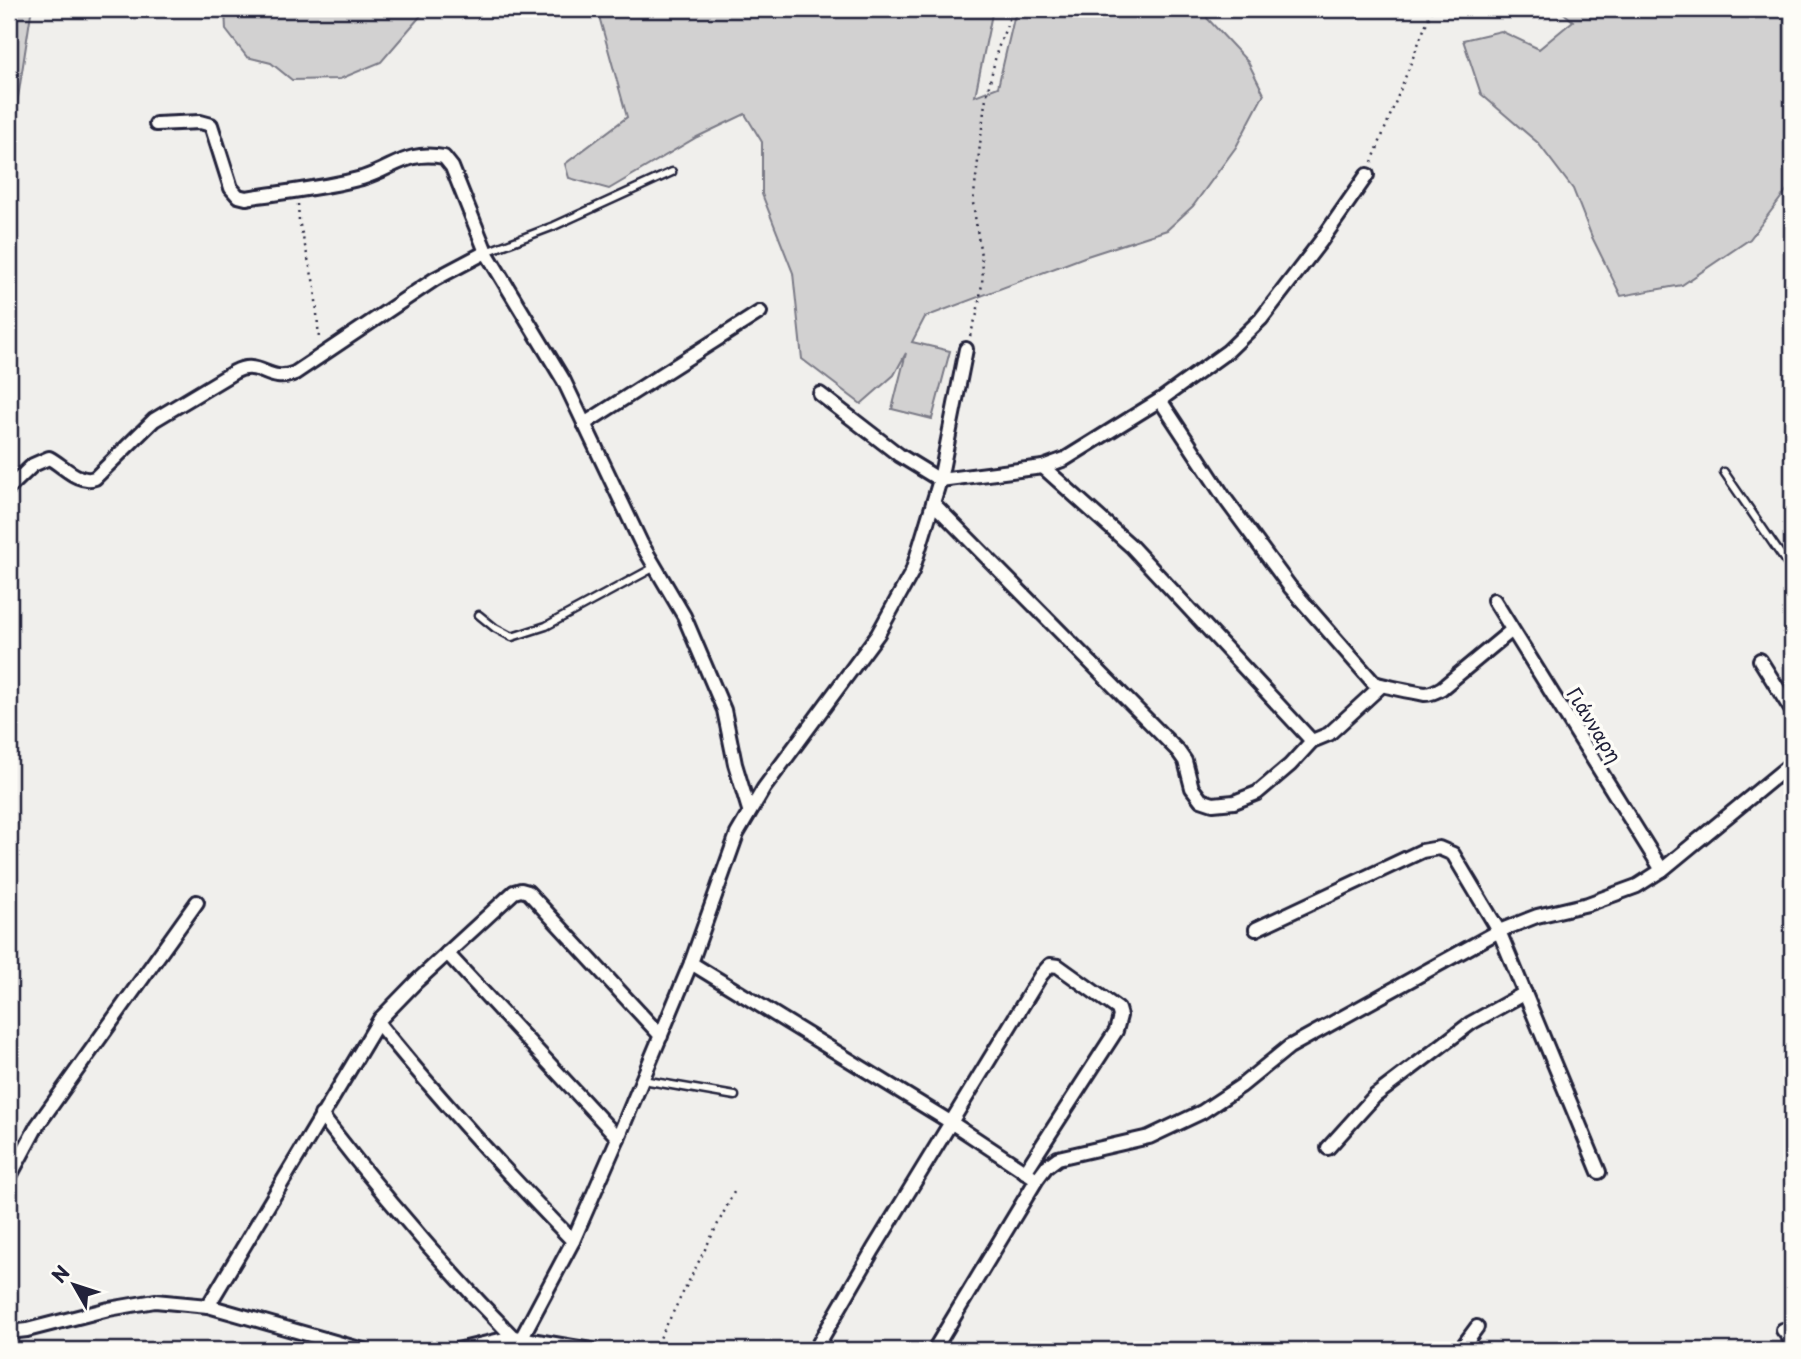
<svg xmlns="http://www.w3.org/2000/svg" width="1801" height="1359" viewBox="0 0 1801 1359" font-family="'Playpen Sans',sans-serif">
	<rect width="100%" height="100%" fill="#f0efec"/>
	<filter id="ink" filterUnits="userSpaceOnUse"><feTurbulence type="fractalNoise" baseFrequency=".0143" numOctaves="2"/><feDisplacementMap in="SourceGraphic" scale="14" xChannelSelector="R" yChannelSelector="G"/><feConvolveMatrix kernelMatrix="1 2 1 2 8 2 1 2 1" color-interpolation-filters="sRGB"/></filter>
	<g filter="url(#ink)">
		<!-- green -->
		<g fill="#d2d1d1" stroke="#7a7a86" stroke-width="2">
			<path d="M9 9H34L31 13 14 124 9 144Z"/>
			<path d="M225 9H423L424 12 381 62 340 79 292 80 271 63 247 57 226 30Z"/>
			<path d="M597 9H993L975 96 998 87 1014 18 1020 9H1206L1207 18 1248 62 1264 94 1236 147 1193 206 1167 230 1087 256 925 317 912 342 950 351 932 419 892 409 906 353 894 375 861 404 802 359 793 273 762 194V142L745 114 697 137 609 189 569 178 565 164 627 117Z"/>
			<path d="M1559 9H1792V183L1750 239 1682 285 1621 296 1592 237 1573 189 1538 143 1481 94 1463 40 1501 31 1539 49 1573 21Z"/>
		</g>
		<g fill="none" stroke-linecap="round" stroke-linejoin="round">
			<defs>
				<g id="lane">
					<path d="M486 252 554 226 672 172"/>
					<path d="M1724 472 1792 571"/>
					<path d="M479 615 495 628 512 637 546 626 655 567"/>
					<path d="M643 1080 735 1096"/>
				</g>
				<g id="street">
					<path d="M156 124 200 122 211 125 231 188 238 196 246 198C284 192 325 188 362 178 395 168 406 150 444 157L452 167 486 252 564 381 641 543 684 616 724 710 735 764 749 810"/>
					<path d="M820 394 899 455 940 480 1043 467 1065 459 1160 400 1228 351 1261 319 1321 241 1367 175"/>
					<path d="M1160 400 1226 500 1290 587 1373 682C1376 685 1419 693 1425 694 1431 694 1437 691 1442 688L1512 630"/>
					<path d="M584 424 760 312"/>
					<path d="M1043 467 1131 546 1312 741"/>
					<path d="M9 488 33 465 49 458C64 466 78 484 95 478L154 420 234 372C261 358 267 385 295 373L435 279 486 252"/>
					<path d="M933 503 1178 751 1185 761 1192 788 1201 800 1213 804 1234 802 1257 793 1290 765 1312 741 1329 734 1380 687"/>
					<path d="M1494 600 1662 870"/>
					<path d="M1760 660 1792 711"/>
					<path d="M1256 929 1422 851 1439 848 1453 854 1499 931 1599 1172"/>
					<path d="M447 953 618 1138"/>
					<path d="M691 963 952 1123 1032 1176"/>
					<path d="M378 1023C439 1099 505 1171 573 1241"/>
					<path d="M321 1115C380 1192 445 1268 513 1337"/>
					<path d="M1328 1148 1375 1096 1471 1023 1525 993"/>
					<path d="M9 1178 37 1126 197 902"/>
					<path d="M208 1306 380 1019 417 981 514 892 521 890 528 892 661 1036"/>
					<path d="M1783 1330 1792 1341"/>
					<path d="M9 1332 27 1330 109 1309 155 1301 208 1306 363 1350"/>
					<path d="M522 1337 573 1241 618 1138 691 963 737 834 764 788 878 634 912 572 940 480 966 349"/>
					<path d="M457 1350 513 1337 591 1350"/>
					<path d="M815 1350 873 1250 1041 975 1050 965 1058 966 1118 1009 1120 1016 1116 1031 1025 1172"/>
					<path d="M934 1350 1037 1179 1046 1167 1058 1158 1149 1137 1202 1112 1241 1086 1289 1047 1499 931 1537 916 1588 904 1637 886 1662 870 1792 763"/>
					<path d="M1460 1350 1477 1327"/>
				</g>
			</defs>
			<!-- lane casing -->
			<use href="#lane" stroke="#22223b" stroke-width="11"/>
			<!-- street casing -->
			<use href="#street" stroke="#22223b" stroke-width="18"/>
			<!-- path -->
			<g stroke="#22223b" stroke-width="2.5" stroke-dasharray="2 5" stroke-linecap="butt">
				<path d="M1372 162 1432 9"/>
				<path d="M298 204 299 221 315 288 319 339"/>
				<path d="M970 336 977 314 982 284 983 269 973 203 985 103 997 51 1013 9"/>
				<path d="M654 1350 734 1192"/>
			</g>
			<!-- lane -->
			<use href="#lane" stroke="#fdfcf7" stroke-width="6"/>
			<!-- street -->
			<use href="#street" stroke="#fdfcf7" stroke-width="12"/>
		</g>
	</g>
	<g text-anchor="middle" stroke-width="7" stroke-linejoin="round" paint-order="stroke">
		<!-- street labels -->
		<g font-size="19" fill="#22223b" stroke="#fdfcf7">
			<text transform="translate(1594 725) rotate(58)" y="7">Γιάνναρη</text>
		</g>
	</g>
	<!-- margin -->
	<rect width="1801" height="1359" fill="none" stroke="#fdfcf7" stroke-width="35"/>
	<rect x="18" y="18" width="1766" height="1324" fill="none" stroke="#22223b" stroke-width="2.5" filter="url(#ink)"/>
	<!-- north arrow -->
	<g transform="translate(74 1285) rotate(309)" stroke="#fdfcf7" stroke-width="5" paint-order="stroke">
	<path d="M0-5L12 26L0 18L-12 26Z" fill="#22223b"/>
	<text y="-10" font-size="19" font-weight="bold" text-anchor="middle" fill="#22223b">N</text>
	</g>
</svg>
